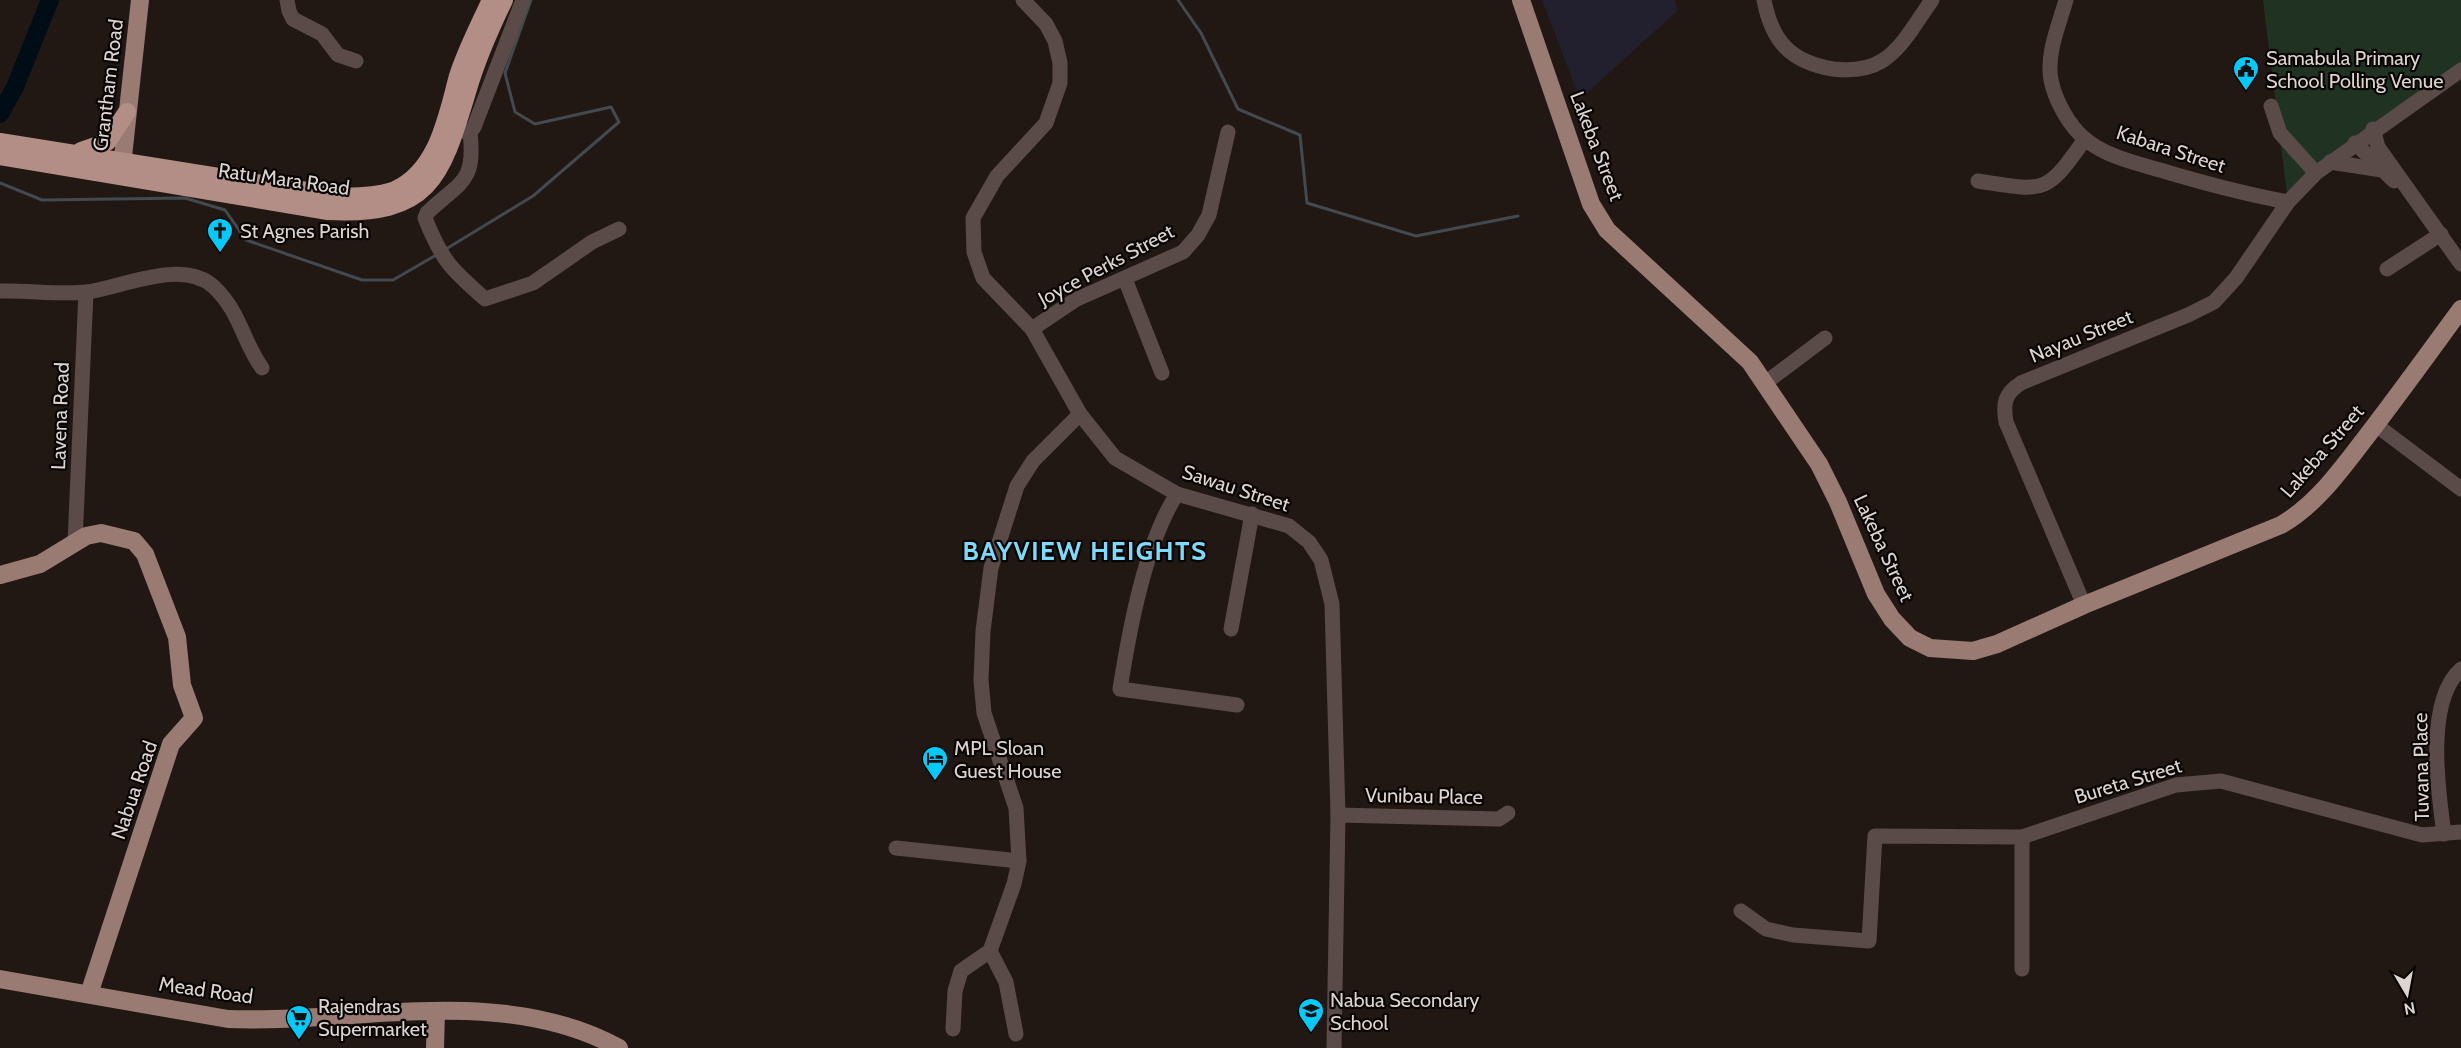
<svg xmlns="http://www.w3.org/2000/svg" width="2461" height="1048" viewBox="0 0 2461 1048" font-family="Cabin,sans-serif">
	<rect width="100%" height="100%" fill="#221813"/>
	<!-- industrial -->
	<path fill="#221f2f" d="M1542 0H1675L1677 11 1580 99Z"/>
	<!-- green -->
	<path fill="#203323" d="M2263 0H2461V75L2288 202Z"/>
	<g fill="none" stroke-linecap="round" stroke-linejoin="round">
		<!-- stream -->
		<g stroke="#42494f" stroke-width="3">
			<path d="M1178 0 1201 33 1238 109 1300 135 1307 203 1416 236 1518 216"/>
			<path d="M0 183 42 200 185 198 225 210 246 240 362 280H393L438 254"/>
			<path d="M446 249 533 196 619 122 611 107 535 124 515 112 505 73 531 0"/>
		</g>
		<!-- river -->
		<path stroke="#000d17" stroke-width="18" d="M0 114 15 87 50 0"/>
		<!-- minor -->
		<g stroke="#5a4b48" stroke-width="15">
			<path d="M287 0 289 11 293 19 322 34 338 55 356 61"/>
			<path d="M1023 0 1046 24 1055 41 1060 63V83L1046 123 997 176 973 218 974 252 983 278 1032 329 1080 414 1115 458 1177 494 1289 526 1309 542 1321 560 1332 604 1338 815 1334 1048"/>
			<path d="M1764 0C1772 42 1791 62 1833 69 1850 71 1867 70 1882 61 1903 48 1918 19 1932 0"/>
			<path d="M2066 0C2059 25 2046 54 2051 80 2055 100 2069 126 2085 139 2105 156 2135 163 2160 170 2203 183 2245 194 2288 202"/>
			<path d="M2271 106 2280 133 2316 173"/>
			<path d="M2373 129 2378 147 2461 264"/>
			<path d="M461 131 470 132 474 127 523 0"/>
			<path d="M470 132C476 184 460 181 427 213L425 218C442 261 451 269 485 299L533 283 592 242 619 229"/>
			<path d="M2355 143 2394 181"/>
			<path d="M2330 162 2382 170"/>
			<path d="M1978 181C2045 191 2045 196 2085 139"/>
			<path d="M2387 269 2441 234"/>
			<path d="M1125 279 1162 373"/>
			<path d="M0 291C28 290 59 295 87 292 123 287 183 258 214 287 241 313 242 340 262 368"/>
			<path d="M1032 329 1075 300 1183 252 1198 235 1209 215 1228 132"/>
			<path d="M1765 383 1825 338"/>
			<path d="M2376 425 2461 489"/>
			<path d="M1177 494C1145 543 1129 632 1120 689L1237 705"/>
			<path d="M75 543 86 292"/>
			<path d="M2084 605 2006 422C2003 404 2004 394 2021 383L2188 315 2214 302 2236 278 2288 202 2316 173 2461 70"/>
			<path d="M1231 629 1252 514"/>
			<path d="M1338 815 1499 819 1508 813"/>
			<path d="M2444 834C2438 790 2425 701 2461 669"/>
			<path d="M896 848 1019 861"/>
			<path d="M1741 911 1766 929 1793 935 1869 941 1875 836 2022 837 2176 785 2221 781 2422 835 2461 832"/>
			<path d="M990 951 1006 982 1016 1034"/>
			<path d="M2022 969V837"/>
			<path d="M953 1029 955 991 961 971 990 951 1014 884 1019 861 1016 808 984 713 981 680 983 631 991 568 1017 486 1033 461 1080 414"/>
		</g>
		<!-- major -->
		<g stroke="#997b74" stroke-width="18">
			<path d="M1521 0 1591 204 1607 230 1750 362 1819 464 1838 502 1876 594 1892 619 1910 638 1930 648 1973 651 1997 644 2084 605 2281 525C2314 506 2337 475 2360 445 2395 400 2428 354 2461 309"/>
			<path d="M121 175 140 0"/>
			<path d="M0 575 40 564 86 536 101 533 134 541 145 554 177 637 182 685 194 718 171 744 89 994"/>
			<path d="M0 979 228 1019C356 1024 501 983 619 1048"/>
			<path d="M435 1048 436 1012"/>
		</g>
		<!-- highway -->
		<g stroke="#b28e86" stroke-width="18">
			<path d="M0 142 345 197C361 196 380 196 395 190 438 171 447 116 458 76 466 51 478 28 489 4"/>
			<path d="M81 151 107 142 127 112"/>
			<path d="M0 156 328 211C431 216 441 178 468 89 477 58 490 29 504 0"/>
		</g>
	</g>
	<!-- icons -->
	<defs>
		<symbol id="civic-pin" viewBox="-11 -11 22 30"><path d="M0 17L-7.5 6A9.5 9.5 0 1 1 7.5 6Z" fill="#02cbf9" stroke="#090504"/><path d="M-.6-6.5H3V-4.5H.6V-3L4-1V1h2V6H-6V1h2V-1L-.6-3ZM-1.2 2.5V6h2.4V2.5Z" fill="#111"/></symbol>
		<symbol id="church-pin" viewBox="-11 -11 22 30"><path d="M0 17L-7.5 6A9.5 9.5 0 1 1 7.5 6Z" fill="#02cbf9" stroke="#090504"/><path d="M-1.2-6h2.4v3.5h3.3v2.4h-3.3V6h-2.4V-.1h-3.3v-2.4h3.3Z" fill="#111"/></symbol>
		<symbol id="hotel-pin" viewBox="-11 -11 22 30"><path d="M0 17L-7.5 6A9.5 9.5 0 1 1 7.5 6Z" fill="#02cbf9" stroke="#090504"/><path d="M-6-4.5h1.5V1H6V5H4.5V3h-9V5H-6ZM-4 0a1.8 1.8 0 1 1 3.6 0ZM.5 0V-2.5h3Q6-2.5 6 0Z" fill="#111"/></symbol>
		<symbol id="school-pin" viewBox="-11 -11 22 30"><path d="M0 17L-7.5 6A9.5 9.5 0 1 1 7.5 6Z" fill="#02cbf9" stroke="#090504"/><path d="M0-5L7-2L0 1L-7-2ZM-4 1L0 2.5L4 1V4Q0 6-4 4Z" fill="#111"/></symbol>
		<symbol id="supermarket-pin" viewBox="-11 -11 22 30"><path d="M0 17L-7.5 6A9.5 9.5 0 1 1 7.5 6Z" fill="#02cbf9" stroke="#090504"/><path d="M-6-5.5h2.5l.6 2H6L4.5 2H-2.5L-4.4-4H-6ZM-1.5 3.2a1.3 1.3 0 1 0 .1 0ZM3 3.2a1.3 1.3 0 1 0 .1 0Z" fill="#111"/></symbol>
	</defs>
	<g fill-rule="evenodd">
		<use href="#civic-pin" x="2231" y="54" width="30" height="40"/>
		<use href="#church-pin" x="205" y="216" width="30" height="40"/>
		<use href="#hotel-pin" x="920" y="744" width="30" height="40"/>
		<use href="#school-pin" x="1296" y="996" width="30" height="40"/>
		<use href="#supermarket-pin" x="284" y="1003" width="30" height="40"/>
	</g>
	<g text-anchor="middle" stroke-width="4.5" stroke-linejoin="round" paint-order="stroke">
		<!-- poi labels -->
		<g font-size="20" fill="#dbd4d1" stroke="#090504" text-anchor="start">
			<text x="2266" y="65">Samabula Primary<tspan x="2266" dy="23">School Polling Venue</tspan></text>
			<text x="240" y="238">St Agnes Parish</text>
			<text x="954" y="755">MPL Sloan<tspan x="954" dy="23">Guest House</tspan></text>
			<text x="1330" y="1007">Nabua Secondary<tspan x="1330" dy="23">School</tspan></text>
			<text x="318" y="1013">Rajendras<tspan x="318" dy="23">Supermarket</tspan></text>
		</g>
		<!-- street labels -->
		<g font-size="20" fill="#dbd4d1" stroke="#090504">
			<text transform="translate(108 85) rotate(-83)" y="7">Grantham Road</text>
			<text transform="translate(1597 146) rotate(69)" y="7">Lakeba Street</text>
			<text transform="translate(2171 149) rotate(18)" y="7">Kabara Street</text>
			<text transform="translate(284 179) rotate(8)" y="7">Ratu Mara Road</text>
			<text transform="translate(1106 265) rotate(-28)" y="7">Joyce Perks Street</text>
			<text transform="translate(2081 336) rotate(-22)" y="7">Nayau Street</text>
			<text transform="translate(60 416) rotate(-88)" y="7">Lavena Road</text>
			<text transform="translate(2322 451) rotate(-49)" y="7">Lakeba Street</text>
			<text transform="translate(1236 488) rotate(18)" y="7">Sawau Street</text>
			<text transform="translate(1884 548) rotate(65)" y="7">Lakeba Street</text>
			<text transform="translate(2421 767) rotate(-91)" y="7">Tuvana Place</text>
			<text transform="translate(2128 781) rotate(-17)" y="7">Bureta Street</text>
			<text transform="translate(134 790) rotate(-71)" y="7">Nabua Road</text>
			<text transform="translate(1424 796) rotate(1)" y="7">Vunibau Place</text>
			<text transform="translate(206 990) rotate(8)" y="7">Mead Road</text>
		</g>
		<!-- district labels -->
		<g font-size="26" font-weight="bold" letter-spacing="1.5" fill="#7cdafa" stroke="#090504">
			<text x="1085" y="560">BAYVIEW HEIGHTS</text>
		</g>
	</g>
	<!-- north arrow -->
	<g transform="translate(2407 994) rotate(170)" stroke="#090504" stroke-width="4.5" paint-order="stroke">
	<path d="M0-4.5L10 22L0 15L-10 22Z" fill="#dbd4d1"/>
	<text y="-9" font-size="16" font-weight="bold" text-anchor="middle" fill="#dbd4d1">N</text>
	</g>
</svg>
